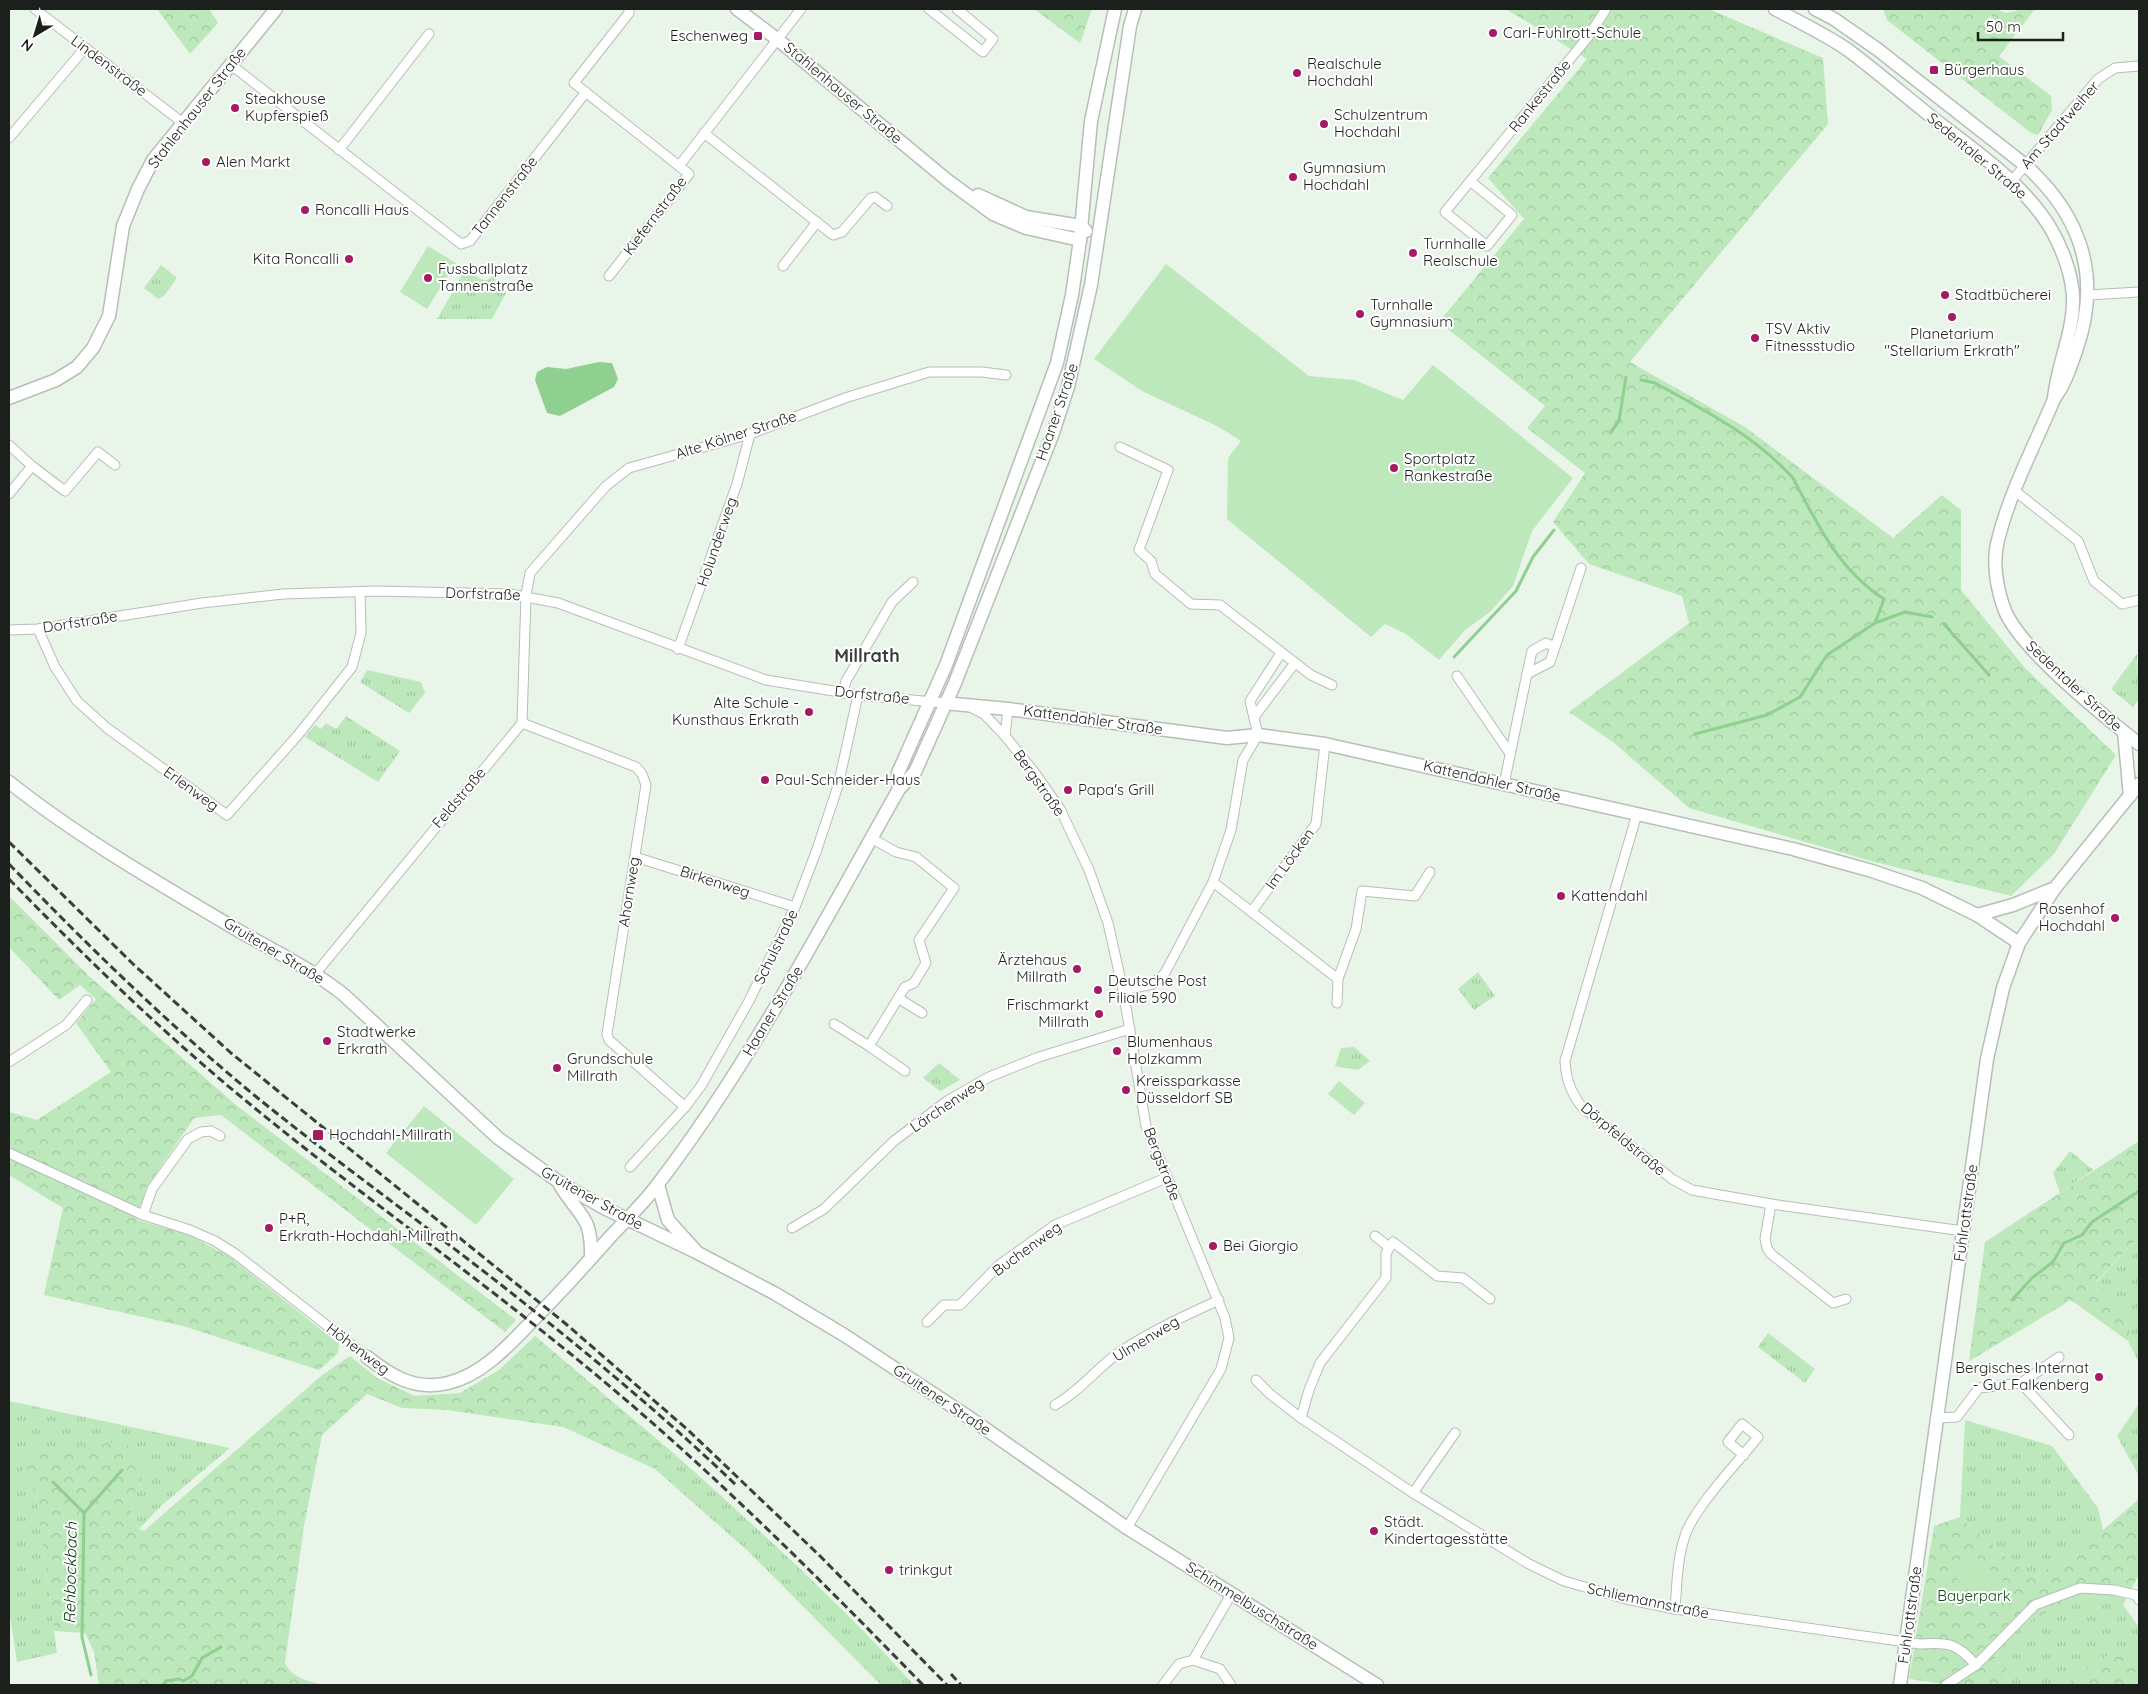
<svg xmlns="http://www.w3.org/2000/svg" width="2148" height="1694" viewBox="0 0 2148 1694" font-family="Quicksand,sans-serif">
	<defs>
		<pattern id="grass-tufts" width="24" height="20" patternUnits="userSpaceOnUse" patternTransform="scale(1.25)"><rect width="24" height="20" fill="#bce8bb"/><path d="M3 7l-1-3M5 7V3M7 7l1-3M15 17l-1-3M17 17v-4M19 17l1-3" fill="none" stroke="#a1c7a0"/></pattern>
		<pattern id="forest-crowns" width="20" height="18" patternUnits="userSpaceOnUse" patternTransform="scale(1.25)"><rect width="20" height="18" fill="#bce8bb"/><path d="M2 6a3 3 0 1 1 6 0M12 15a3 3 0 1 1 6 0" fill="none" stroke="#a1c7a0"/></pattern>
	</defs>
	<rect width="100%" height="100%" fill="#eaf5ea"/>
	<!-- grass -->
	<g fill="url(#grass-tufts)">
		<path d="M161 265 177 278 164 296 158 299 144 288Z"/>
		<path d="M465 270 485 281 495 275 506 293 492 319H437Z"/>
		<path d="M2137 654 2139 699 2133 707 2111 689Z"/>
		<path d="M367 670 421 682 425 693 409 713 360 682Z"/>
		<path d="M346 716 400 751 378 782 305 737 315 725 321 729 326 723 336 729Z"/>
		<path d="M1478 972 1495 996 1474 1010 1458 989Z"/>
		<path d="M1354 1047 1370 1061 1358 1070 1335 1066 1341 1048Z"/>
		<path d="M939 1063 960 1080 940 1091 923 1078Z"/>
		<path d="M2070 1151 2093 1170 2060 1193 2053 1173Z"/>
		<path d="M2139 1236V1363L2128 1341 2132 1320 2096 1283Z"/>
		<path d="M1768 1333 1815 1369 1805 1383 1758 1347Z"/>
		<path d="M9 1401 230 1448 162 1505 139 1529 131 1511 134 1496 146 1469 22 1470 36 1494 57 1653 17 1662 9 1610Z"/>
		<path d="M2139 1404V1476L2117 1436Z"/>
		<path d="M1965 1420 2052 1446 2098 1508 2103 1530 2032 1579 1960 1517Z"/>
		<path d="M671 1451C755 1526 839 1602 914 1685H881L749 1552 655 1469Z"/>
		<path d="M2084 1596 2126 1599 2123 1605 2139 1627V1650L2112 1653 2065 1685H2013L1995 1658 2014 1628Z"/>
	</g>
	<!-- forest -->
	<g fill="url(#forest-crowns)">
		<path d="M157 9H209L218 23 190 54Z"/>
		<path d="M1034 9H1092L1080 43Z"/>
		<path d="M1506 9H1709L1823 58 1828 124 1630 362 1745 427 1893 538 1942 495 1961 510V590L2025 668 2116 755 2054 854 2011 896 1871 861 1689 808 1613 742 1569 712 1689 623 1682 596 1589 564 1553 522 1585 473 1527 428 1545 406 1439 322 1524 219 1488 178 1587 59Z"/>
		<path d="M1883 9H1998C2007 16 2013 11 2022 9 2026 8 2031 9 2035 9L1999 56 2051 96 2052 110 2038 135 2031 133 1887 20Z"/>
		<path d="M9 896 90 977 236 1105 516 1320 505 1332 221 1115 194 1118 146 1188 137 1220 187 1234 230 1257 339 1344 338 1353 319 1370 183 1326 44 1295 63 1208 9 1175V1112L37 1120 111 1072 76 1023 96 999 80 985 59 1000 9 947Z"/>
		<path d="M2139 1141V1236L2096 1282 2132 1320 2128 1341 2071 1300 1969 1361 1985 1242Z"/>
		<path d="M535 1336 671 1451 655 1469 563 1427 447 1410 402 1408 367 1394 322 1435 304 1526 285 1663C292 1678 308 1681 323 1685H99L94 1652 85 1633 54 1631 36 1494 22 1470 26 1454 124 1441 146 1469 134 1496 131 1511 139 1529 144 1531 322 1375 350 1356 377 1378 415 1396 460 1393 499 1370Z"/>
		<path d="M2139 1499V1574L2126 1599 2084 1596 2014 1628 1995 1658 2013 1685H1950L1909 1679 1934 1526 1960 1517 2032 1579 2103 1530Z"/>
		<path d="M2139 1650V1685H2065L2112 1653Z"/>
	</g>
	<!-- pitch -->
	<g fill="#bce8bb">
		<path d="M428 246 456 263 427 309 400 292Z"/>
		<path d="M1166 264 1309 376 1354 380 1403 400 1433 365 1573 478 1532 531 1513 586 1490 612 1465 630 1439 660 1406 634 1385 624 1371 637 1227 519 1228 458 1241 441 1219 427 1142 391 1094 359Z"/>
		<path d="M1339 1081 1365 1103 1354 1115 1328 1094Z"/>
		<path d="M424 1106 514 1179 476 1225 386 1153Z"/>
		<path d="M1970 1551 2010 1589 1989 1610 1950 1572Z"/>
	</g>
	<!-- water -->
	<path fill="#8fcf8f" d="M599 362 612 363 618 379 614 387 560 416 547 413 535 380 537 372 547 367 566 369Z"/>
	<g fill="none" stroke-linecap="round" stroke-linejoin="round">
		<!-- stream -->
		<g stroke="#8fcf8f" stroke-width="3">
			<path d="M1641 380 1655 383C1704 410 1754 435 1793 478 1817 524 1839 570 1884 599L1875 623"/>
			<path d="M1611 432 1619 421 1626 377"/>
			<path d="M1944 624 1989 675"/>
			<path d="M1454 657 1516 591 1533 557 1554 530"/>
			<path d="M1695 734 1767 715 1800 697 1827 655 1875 623 1905 612 1932 617"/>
			<path d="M2012 1300 2032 1278 2053 1262 2064 1243 2082 1235 2092 1222 2139 1191"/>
			<path d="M53 1482 84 1513 82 1637 91 1675"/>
			<path d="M84 1513 122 1470"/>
			<path d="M163 1685 166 1681 179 1679 183 1681 192 1676 202 1658 221 1647"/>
		</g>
		<defs>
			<g id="street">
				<path d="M35 9 183 123"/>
				<path d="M629 9V13L574 83 679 166"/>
				<path d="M929 9 983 52 993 39 957 9"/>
				<path d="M230 64 461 244 470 241 586 92"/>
				<path d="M704 133 833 235 842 232 871 198 875 197 887 206"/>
				<path d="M9 138 85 48"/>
				<path d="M339 150 429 34"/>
				<path d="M1470 181 1512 215 1487 246 1445 212 1588 37 1606 9"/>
				<path d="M2011 182 2098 79 2115 68 2139 66"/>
				<path d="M783 266 817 222"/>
				<path d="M609 276 689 174 679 166 801 9"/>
				<path d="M2088 295 2139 292"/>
				<path d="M9 445 32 466 65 491 98 452 115 465"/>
				<path d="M1120 447 1168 470 1139 550 1151 561 1155 574 1191 604 1220 605 1311 675 1332 685"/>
				<path d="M2015 491 2078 541 2094 581 2122 604 2139 600"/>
				<path d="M9 494 32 466"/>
				<path d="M38 629 55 667 77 701 107 728 227 815 298 735 352 667 361 633 360 592"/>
				<path d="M9 630 38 629 202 603 283 594 377 591 510 594 558 603 766 680 858 695 944 703"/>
				<path d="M678 649 737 484 750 434"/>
				<path d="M1527 674 1532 651 1546 643 1555 647 1581 568"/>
				<path d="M1457 676 1509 752"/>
				<path d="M843 693 846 681 892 602 913 582"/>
				<path d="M970 707 984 714 1005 736 1035 773 1060 809 1089 870 1108 923 1123 990 1146 1126 1225 1318 1229 1338 1221 1369 1127 1528"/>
				<path d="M1254 717 1295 663"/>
				<path d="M522 723 636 767 642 774 646 785 607 1034 609 1040 685 1107"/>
				<path d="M1005 736 1008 709"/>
				<path d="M1504 784 1527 674 1550 662 1555 647"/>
				<path d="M1637 814 1565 1061C1566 1080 1571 1092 1581 1106L1672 1179 1692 1190 1771 1204 1963 1231"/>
				<path d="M635 857 795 907"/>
				<path d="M1213 882 1338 979"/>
				<path d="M1252 911 1316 824 1325 744"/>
				<path d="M316 973 522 723 526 595 530 573 606 486 629 468 750 434 845 398 929 372H982L1006 375"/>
				<path d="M1123 990 1153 984 1165 973 1213 882 1231 830 1243 760 1258 735 1250 701 1281 653"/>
				<path d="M898 998 922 1013"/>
				<path d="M1337 1003 1338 979 1356 929 1362 891 1415 896 1430 872"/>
				<path d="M834 1024 869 1046 905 987 914 983 926 963 919 940 954 888 916 857 896 852 871 838"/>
				<path d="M869 1046 905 1071"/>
				<path d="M9 1062 66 1025 87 1000"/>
				<path d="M9 1153 143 1215 190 1230 215 1241 237 1255 367 1357"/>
				<path d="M630 1167 685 1107 701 1086 749 1001 795 907 816 852 838 786 858 695"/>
				<path d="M1771 1204 1765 1239 1767 1248 1771 1254 1833 1303 1846 1299"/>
				<path d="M143 1215 152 1189 188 1139 201 1132 211 1131 220 1136"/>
				<path d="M792 1228 824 1209 894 1141 947 1101 989 1077 1039 1057 1130 1029"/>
				<path d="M1375 1236 1389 1247"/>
				<path d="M927 1322 944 1305H960L998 1266 1055 1225 1166 1178"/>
				<path d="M1256 1380 1270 1394 1301 1418 1413 1493 1529 1564 1564 1581 1626 1599 1675 1609 1920 1644C1948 1642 1957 1643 1976 1665"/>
				<path d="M2021 1383 2059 1357"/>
				<path d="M1055 1405C1079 1392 1095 1370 1117 1354 1149 1332 1184 1316 1219 1300"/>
				<path d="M1301 1418 1309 1390 1320 1363 1386 1278V1253L1393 1242 1437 1276 1463 1278 1490 1299"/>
				<path d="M1936 1418 1957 1417 1979 1388 2021 1383 2069 1435"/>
				<path d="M1413 1493 1455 1433"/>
				<path d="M1675 1609C1677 1585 1677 1559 1685 1536 1693 1509 1739 1461 1758 1437L1742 1424 1728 1442 1744 1455"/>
				<path d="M1193 1660 1220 1669 1231 1685"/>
				<path d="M1163 1685 1179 1664 1193 1660 1232 1593"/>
				<path d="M1946 1685 1976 1665 2035 1605 2080 1588 2114 1590 2136 1595 2139 1600"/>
			</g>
			<g id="secondary">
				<path d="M737 9 777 39 947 180 993 214 1026 228 1080 240"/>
				<path d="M1775 9C1799 22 1825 34 1848 50 1880 74 1911 101 1943 126 1977 152 2015 179 2041 214 2057 235 2071 268 2073 295 2075 330 2057 364 2054 399"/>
				<path d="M1815 9 1834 19 1877 49 2025 165C2082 216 2102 278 2076 351 2070 368 2065 384 2054 399 2035 445 2010 491 1998 540 1992 562 1997 590 2005 611 2022 651 2104 716 2139 744"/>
				<path d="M978 195 1026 217 1081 226 1086 231"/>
				<path d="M9 398 56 380 77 367 93 348 109 316 123 226 138 189 153 160 276 9"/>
				<path d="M944 703 1008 709 1227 738 1258 735 1325 744 1793 849 1872 871 1922 888 1977 915 2019 943"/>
				<path d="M2124 732 2130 796"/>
				<path d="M9 782C78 837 158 883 234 928 272 950 310 968 344 995L498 1138 559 1182 604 1208 696 1252 774 1293 844 1335 967 1416 1127 1528 1377 1685"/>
				<path d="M899 789 898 773 946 665 1057 363 1072 295 1080 240 1091 121 1115 9"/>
				<path d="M1977 915 2013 905 2055 888"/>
				<path d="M560 1185C580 1218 592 1215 591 1258"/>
				<path d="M658 1185 668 1220 695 1250"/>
				<path d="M367 1357C391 1376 415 1391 448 1383 486 1374 514 1339 541 1312 565 1288 587 1263 610 1237 626 1220 644 1203 658 1184 752 1061 823 923 899 789L915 772 955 683 1053 433 1068 387 1091 285 1130 26 1135 9"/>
				<path d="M1900 1685 1987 1059 2003 988 2019 943 2055 888 2139 784"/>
			</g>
		</defs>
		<!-- street casing -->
		<use href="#street" stroke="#b6bfb5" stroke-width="11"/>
		<!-- secondary casing -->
		<use href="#secondary" stroke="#b6bfb5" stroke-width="15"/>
		<!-- street -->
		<use href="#street" stroke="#fff" stroke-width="9"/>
		<!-- secondary -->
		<use href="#secondary" stroke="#fff" stroke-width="12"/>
		<!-- rail -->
		<g stroke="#3a3f3a" stroke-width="3" stroke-dasharray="8 4" stroke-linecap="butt">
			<path d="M9 842 132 963 231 1053 566 1324 688 1430 819 1555 947 1685"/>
			<path d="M9 864C87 945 168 1024 254 1095 339 1164 428 1227 514 1295 591 1356 666 1418 737 1486"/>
			<path d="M9 879C86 958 165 1035 251 1105 362 1196 479 1278 589 1369 708 1467 816 1575 923 1685"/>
			<path d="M951 1674 961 1685"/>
		</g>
	</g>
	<!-- markers -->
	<g fill="#a41b64" stroke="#fff" stroke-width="2">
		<circle cx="1493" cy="33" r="5"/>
		<rect x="753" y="31" width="10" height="10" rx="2.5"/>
		<rect x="1929" y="65" width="10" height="10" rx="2.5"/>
		<circle cx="1297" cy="73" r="5"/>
		<circle cx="235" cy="108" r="5"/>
		<circle cx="1324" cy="124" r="5"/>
		<circle cx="206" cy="162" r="5"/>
		<circle cx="1293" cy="177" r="5"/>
		<circle cx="305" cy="210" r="5"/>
		<circle cx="1413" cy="253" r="5"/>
		<circle cx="349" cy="259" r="5"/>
		<circle cx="428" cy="278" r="5"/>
		<circle cx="1945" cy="295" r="5"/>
		<circle cx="1360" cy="314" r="5"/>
		<circle cx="1952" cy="317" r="5"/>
		<circle cx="1755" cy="338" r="5"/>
		<circle cx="1394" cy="468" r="5"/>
		<circle cx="809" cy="712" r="5"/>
		<circle cx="765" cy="780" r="5"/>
		<circle cx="1068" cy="790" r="5"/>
		<circle cx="1561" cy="896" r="5"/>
		<circle cx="2115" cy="918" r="5"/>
		<circle cx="1077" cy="969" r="5"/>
		<circle cx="1098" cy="990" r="5"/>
		<circle cx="1099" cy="1014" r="5"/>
		<circle cx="327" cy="1041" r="5"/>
		<circle cx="1117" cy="1051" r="5"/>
		<circle cx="557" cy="1068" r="5"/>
		<circle cx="1126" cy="1090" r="5"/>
		<rect x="312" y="1129" width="12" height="12" rx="2.5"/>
		<circle cx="269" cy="1228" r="5"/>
		<circle cx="1213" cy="1246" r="5"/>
		<circle cx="2099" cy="1377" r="5"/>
		<circle cx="1374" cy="1531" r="5"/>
		<circle cx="889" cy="1570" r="5"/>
	</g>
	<g text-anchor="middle" stroke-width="4" stroke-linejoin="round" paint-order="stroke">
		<!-- poi labels -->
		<g font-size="15" fill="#1c201c" stroke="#fff" text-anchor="start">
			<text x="1503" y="38">Carl-Fuhlrott-Schule</text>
			<text x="748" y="41" text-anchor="end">Eschenweg</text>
			<text x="1307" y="69">Realschule<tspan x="1307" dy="17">Hochdahl</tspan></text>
			<text x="1944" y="75">Bürgerhaus</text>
			<text x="245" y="104">Steakhouse<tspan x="245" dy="17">Kupferspieß</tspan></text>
			<text x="1334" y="120">Schulzentrum<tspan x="1334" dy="17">Hochdahl</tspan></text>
			<text x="216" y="167">Alen Markt</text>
			<text x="1303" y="173">Gymnasium<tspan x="1303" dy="17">Hochdahl</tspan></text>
			<text x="315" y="215">Roncalli Haus</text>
			<text x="1423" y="249">Turnhalle<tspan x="1423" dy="17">Realschule</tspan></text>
			<text x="339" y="264" text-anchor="end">Kita Roncalli</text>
			<text x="438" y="274">Fussballplatz<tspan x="438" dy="17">Tannenstraße</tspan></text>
			<text x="1955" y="300">Stadtbücherei</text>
			<text x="1370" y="310">Turnhalle<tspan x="1370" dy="17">Gymnasium</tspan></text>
			<text x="1765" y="334">TSV Aktiv<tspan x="1765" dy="17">Fitnessstudio</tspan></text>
			<text x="1952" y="339" text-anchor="middle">Planetarium<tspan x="1952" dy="17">"Stellarium Erkrath"</tspan></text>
			<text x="1404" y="464">Sportplatz<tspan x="1404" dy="17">Rankestraße</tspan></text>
			<text x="799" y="708" text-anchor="end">Alte Schule -<tspan x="799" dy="17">Kunsthaus Erkrath</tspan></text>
			<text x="775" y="785">Paul-Schneider-Haus</text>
			<text x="1078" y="795">Papa's Grill</text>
			<text x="1571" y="901">Kattendahl</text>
			<text x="2105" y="914" text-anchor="end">Rosenhof<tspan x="2105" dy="17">Hochdahl</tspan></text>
			<text x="1067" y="965" text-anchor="end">Ärztehaus<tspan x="1067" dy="17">Millrath</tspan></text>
			<text x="1108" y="986">Deutsche Post<tspan x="1108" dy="17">Filiale 590</tspan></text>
			<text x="1089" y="1010" text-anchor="end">Frischmarkt<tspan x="1089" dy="17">Millrath</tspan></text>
			<text x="337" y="1037">Stadtwerke<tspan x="337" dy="17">Erkrath</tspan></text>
			<text x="1127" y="1047">Blumenhaus<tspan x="1127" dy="17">Holzkamm</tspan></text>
			<text x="567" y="1064">Grundschule<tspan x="567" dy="17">Millrath</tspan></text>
			<text x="1136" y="1086">Kreissparkasse<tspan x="1136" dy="17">Düsseldorf SB</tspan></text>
			<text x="329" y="1140">Hochdahl-Millrath</text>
			<text x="279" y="1224">P+R,<tspan x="279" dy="17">Erkrath-Hochdahl-Millrath</tspan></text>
			<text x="1223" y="1251">Bei Giorgio</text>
			<text x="2089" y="1373" text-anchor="end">Bergisches Internat<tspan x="2089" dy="17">- Gut Falkenberg</tspan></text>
			<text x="1384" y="1527">Städt.<tspan x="1384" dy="17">Kindertagesstätte</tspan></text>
			<text x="899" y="1575">trinkgut</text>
		</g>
		<!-- street labels -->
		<g font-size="15" fill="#1c201c" stroke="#fff">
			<text transform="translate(109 66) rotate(37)" y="5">Lindenstraße</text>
			<text transform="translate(843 93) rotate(40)" y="5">Stahlenhauser Straße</text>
			<text transform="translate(1540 96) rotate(-51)" y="5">Rankestraße</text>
			<text transform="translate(197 108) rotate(-52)" y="5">Stahlenhauser Straße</text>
			<text transform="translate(2060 125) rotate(-49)" y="5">Am Stadtweiher</text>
			<text transform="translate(1977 156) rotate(40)" y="5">Sedentaler Straße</text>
			<text transform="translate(505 196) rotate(-52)" y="5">Tannenstraße</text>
			<text transform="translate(655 216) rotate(-53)" y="5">Kiefernstraße</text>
			<text transform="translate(1057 412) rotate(-71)" y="5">Haaner Straße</text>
			<text transform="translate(736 435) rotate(-18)" y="5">Alte Kölner Straße</text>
			<text transform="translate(717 542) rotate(-71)" y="5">Holunderweg</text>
			<text transform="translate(483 594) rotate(2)" y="5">Dorfstraße</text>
			<text transform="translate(80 622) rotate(-9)" y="5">Dorfstraße</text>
			<text transform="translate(2074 686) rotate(43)" y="5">Sedentaler Straße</text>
			<text transform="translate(872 695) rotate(6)" y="5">Dorfstraße</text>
			<text transform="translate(1093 720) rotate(8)" y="5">Kattendahler Straße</text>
			<text transform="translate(1492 781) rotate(13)" y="5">Kattendahler Straße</text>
			<text transform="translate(1039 783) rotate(55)" y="5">Bergstraße</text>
			<text transform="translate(191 789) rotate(36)" y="5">Erlenweg</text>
			<text transform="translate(459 798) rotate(-50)" y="5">Feldstraße</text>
			<text transform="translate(1290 859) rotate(-54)" y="5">Im Löcken</text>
			<text transform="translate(715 882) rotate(18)" y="5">Birkenweg</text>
			<text transform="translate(629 892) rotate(-81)" y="5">Ahornweg</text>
			<text transform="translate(776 947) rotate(-64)" y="5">Schulstraße</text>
			<text transform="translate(274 951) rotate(31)" y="5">Gruitener Straße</text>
			<text transform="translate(773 1011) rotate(-59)" y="5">Haaner Straße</text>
			<text transform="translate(947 1105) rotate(-34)" y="5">Lärchenweg</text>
			<text transform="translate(1623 1139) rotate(40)" y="5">Dörpfeldstraße</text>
			<text transform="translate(1162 1164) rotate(69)" y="5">Bergstraße</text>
			<text transform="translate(592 1198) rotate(29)" y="5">Gruitener Straße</text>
			<text transform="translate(1966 1213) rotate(-82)" y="5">Fuhlrottstraße</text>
			<text transform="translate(1027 1249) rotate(-36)" y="5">Buchenweg</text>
			<text transform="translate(1146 1339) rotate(-31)" y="5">Ulmenweg</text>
			<text transform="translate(358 1349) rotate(37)" y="5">Höhenweg</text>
			<text transform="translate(942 1400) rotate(34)" y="5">Gruitener Straße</text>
			<text transform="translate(1648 1601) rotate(12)" y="5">Schliemannstraße</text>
			<text transform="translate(1252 1606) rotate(32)" y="5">Schimmelbuschstraße</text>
			<text transform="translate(1910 1615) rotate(-82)" y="5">Fuhlrottstraße</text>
		</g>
		<!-- park labels -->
		<g font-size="15" fill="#0f5216" stroke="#fff">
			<text x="1974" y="1601">Bayerpark</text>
		</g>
		<!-- water labels -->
		<g font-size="16" font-style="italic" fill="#08360d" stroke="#fff">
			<text transform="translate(70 1573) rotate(-89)" y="6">Rehbockbach</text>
		</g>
		<!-- quarter labels -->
		<g font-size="18" font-weight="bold" fill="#373f36" stroke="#fff">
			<text x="867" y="662">Millrath</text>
		</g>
	</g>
	<!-- border -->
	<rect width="2148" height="1694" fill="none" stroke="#1c201c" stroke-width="20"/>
	<!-- north arrow -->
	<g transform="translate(35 35) rotate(218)" stroke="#ffffff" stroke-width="4" paint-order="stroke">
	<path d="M0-4L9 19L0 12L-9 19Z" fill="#1c201c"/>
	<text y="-8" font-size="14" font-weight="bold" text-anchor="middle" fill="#1c201c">N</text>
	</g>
	<!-- scale -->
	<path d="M1978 32v8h85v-8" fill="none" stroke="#1c201c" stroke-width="2.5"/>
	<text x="1986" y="32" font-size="15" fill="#1c201c" stroke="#ffffff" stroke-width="4" paint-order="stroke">50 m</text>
</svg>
